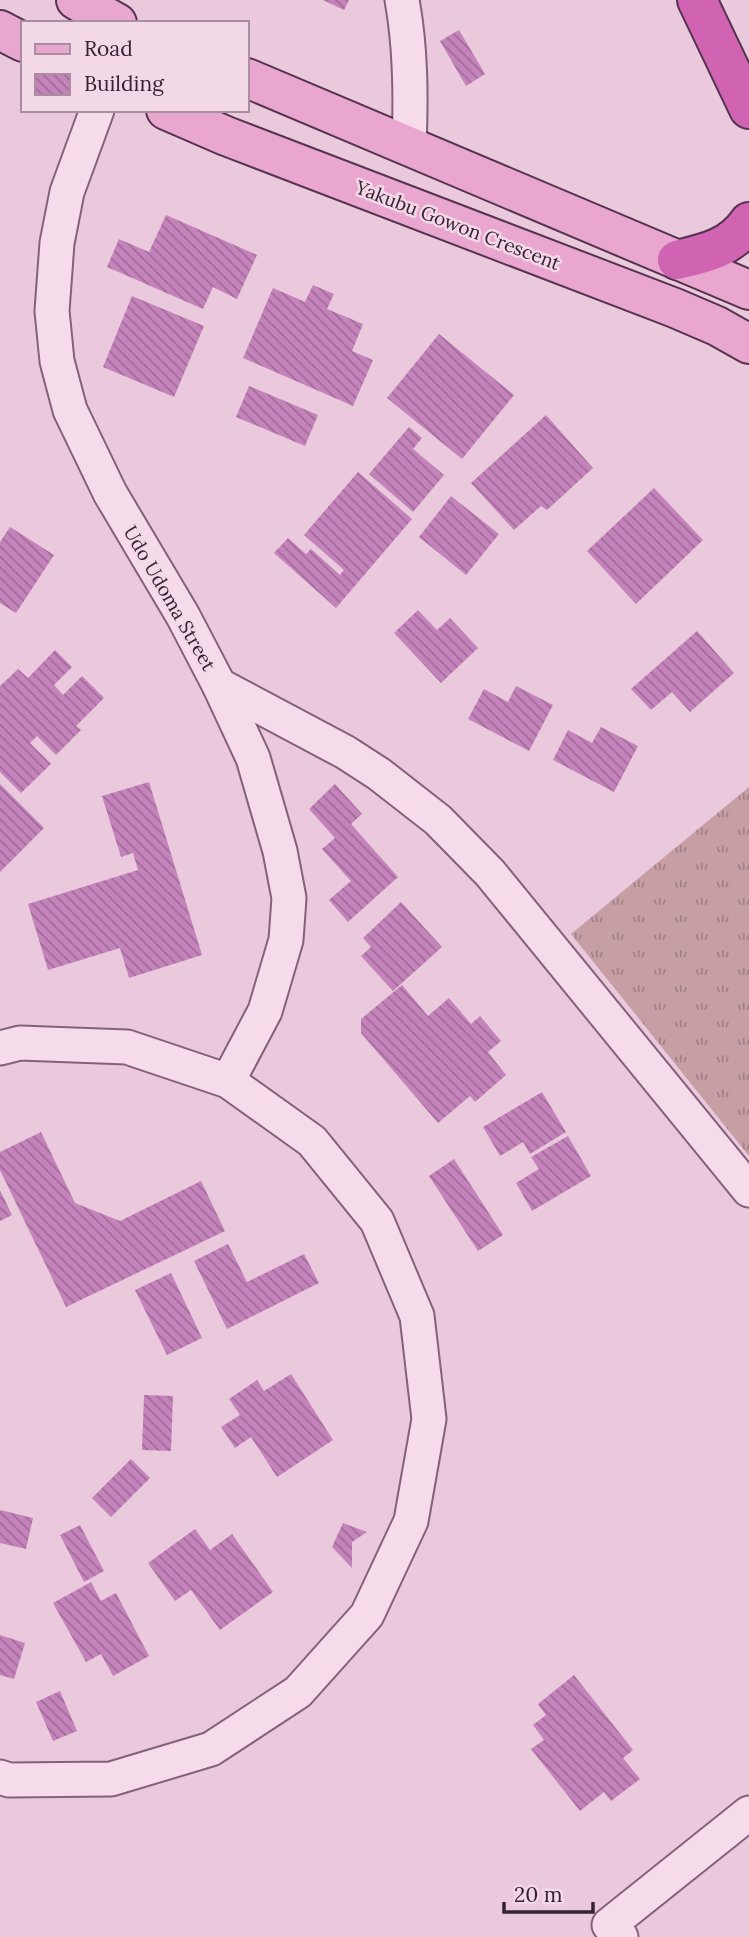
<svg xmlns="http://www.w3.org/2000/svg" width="749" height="1937" viewBox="0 0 749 1937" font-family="Lora,serif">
	<defs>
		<pattern id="grass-tufts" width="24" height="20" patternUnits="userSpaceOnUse" patternTransform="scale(1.75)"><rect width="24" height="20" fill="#c89ea5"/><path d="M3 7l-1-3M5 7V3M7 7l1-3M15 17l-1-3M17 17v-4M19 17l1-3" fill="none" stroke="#a38087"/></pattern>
		<pattern id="building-back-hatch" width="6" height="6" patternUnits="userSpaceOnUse" patternTransform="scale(1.75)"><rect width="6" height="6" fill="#c583bc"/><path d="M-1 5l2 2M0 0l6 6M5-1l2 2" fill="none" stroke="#a16b99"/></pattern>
	</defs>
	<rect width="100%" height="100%" fill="#eac9dd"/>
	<!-- grass -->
	<path fill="url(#grass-tufts)" d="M749 787V1156L571 934Z"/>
	<!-- building -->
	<g fill="url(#building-back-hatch)">
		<path d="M323 0H349L344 10Z"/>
		<path d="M459 30 485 74 466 86 440 41Z"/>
		<path d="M166 215 257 255 237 299 213 287 203 309 107 267 119 239 149 252Z"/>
		<path d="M313 285 334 294 327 309 363 324 352 351 373 360 353 406 243 358 273 288 305 302Z"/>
		<path d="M132 296 204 326 174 397 103 367Z"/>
		<path d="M439 334 514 395 462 459 387 398Z"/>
		<path d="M249 386 318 415 305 446 236 417Z"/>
		<path d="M546 415 593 468 547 510 541 506 514 530 471 483Z"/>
		<path d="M409 427 422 438 413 449 444 475 413 512 369 474Z"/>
		<path d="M358 472 412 519 336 608 274 553 288 538 306 554 311 549 340 575 344 570 304 535Z"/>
		<path d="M654 488 703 540 636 604 587 551Z"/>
		<path d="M451 496 499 534 466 575 419 537Z"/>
		<path d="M10 527 54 555 16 613 0 603V542Z"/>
		<path d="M418 610 437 630 450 618 478 648 441 683 394 633Z"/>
		<path d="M697 631 734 673 690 712 672 692 651 710 631 689Z"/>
		<path d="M55 650 72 667 54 685 63 695 82 676 104 698 76 726 81 730 56 755 37 736 30 743 51 764 21 793 0 772V686L18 669 28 678Z"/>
		<path d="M516 686 553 705 529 751 468 719 484 689 508 702Z"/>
		<path d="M601 727 638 746 614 792 553 760 568 730 592 743Z"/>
		<path d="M149 782 202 955 129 978 120 948 48 970 28 904 138 870 133 853 121 857 102 796Z"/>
		<path d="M0 784 44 828 0 872Z"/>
		<path d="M335 784 362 814 351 824 398 877 348 922 329 900 351 881 322 849 335 838 309 809Z"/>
		<path d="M401 902 442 947 393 991 361 956 371 947 363 938Z"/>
		<path d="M402 985 428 1016 449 998 471 1024 480 1016 501 1041 488 1052 506 1075 475 1102 470 1096 438 1123 361 1033V1019Z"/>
		<path d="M542 1092 566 1132 530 1154 523 1142 500 1156 483 1127Z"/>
		<path d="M41 1132 75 1203 120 1221 201 1181 225 1231 66 1307 0 1170V1152Z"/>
		<path d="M568 1136 591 1176 532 1211 516 1183 539 1169 531 1157Z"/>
		<path d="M454 1159 503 1235 478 1251 429 1176Z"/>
		<path d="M0 1190 12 1215 0 1221Z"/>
		<path d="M228 1244 247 1282 304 1254 319 1283 227 1329 194 1261Z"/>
		<path d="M171 1273 202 1338 167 1355 135 1290Z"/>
		<path d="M291 1374 333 1440 277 1477 251 1437 235 1448 221 1427 240 1415 229 1399 257 1380 264 1391Z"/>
		<path d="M144 1395 173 1396 171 1451 142 1450Z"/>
		<path d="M131 1459 150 1478 111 1517 92 1498Z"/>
		<path d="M0 1510 33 1518 26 1549 0 1543Z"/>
		<path d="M343 1523 367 1532 352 1542V1568L332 1547Z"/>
		<path d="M80 1525 104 1571 84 1582 60 1535Z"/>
		<path d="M195 1529 210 1550 232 1534 273 1592 220 1630 191 1590 175 1601 148 1563Z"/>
		<path d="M91 1582 101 1601 116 1593 149 1656 113 1676 101 1654 86 1662 53 1603Z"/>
		<path d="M0 1635 25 1643 14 1679 0 1675Z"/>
		<path d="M574 1675 633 1750 623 1758 640 1779 611 1801 604 1792 580 1811 531 1749 544 1740 533 1725 546 1715 538 1704Z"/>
		<path d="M60 1691 77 1731 53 1741 36 1702Z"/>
	</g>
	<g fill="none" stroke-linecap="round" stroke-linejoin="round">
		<defs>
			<g id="minor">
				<path d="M402 0C411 49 411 98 409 147"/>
				<path d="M97 110 67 192 57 243 52 311 57 361 70 410 110 493 183 616 219 685 253 758 280 851 289 898 286 940 265 1011 228 1081"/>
				<path d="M219 685 345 752 379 774 438 820 490 873 749 1190"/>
				<path d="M0 1048 20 1043 127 1047 228 1081 312 1141 377 1221 417 1316 429 1419 411 1521 367 1615 298 1692 211 1749 111 1779 9 1780 0 1777"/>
				<path d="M621 1937 609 1925 749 1813"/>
			</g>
			<g id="major">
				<path d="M76 0 117 23"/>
				<path d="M0 30 23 42"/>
				<path d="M247 78 749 290"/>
				<path d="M166 110 226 136 675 308 717 326 749 344"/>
			</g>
			<g id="highway">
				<path d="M697 0 749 109"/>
				<path d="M677 260C706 253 731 248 749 222"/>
			</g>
		</defs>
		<!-- minor casing -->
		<use href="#minor" stroke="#85607c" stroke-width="37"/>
		<!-- major casing -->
		<use href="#major" stroke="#54334e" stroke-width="42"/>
		<!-- highway casing -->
		<use href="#highway" stroke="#54334e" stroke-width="42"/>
		<!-- minor -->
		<use href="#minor" stroke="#f6dceb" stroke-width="33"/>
		<!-- major -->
		<use href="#major" stroke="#e9a6ce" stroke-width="38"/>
		<!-- highway -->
		<use href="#highway" stroke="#d064b3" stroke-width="38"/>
	</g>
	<g text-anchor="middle" stroke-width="5" stroke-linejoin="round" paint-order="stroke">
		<!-- street labels -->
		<g font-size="19" fill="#372233" stroke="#f3d8e8">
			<text transform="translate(458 225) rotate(21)" y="7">Yakubu Gowon Crescent</text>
			<text transform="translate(170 598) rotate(60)" y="7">Udo Udoma Street</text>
		</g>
	</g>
	<!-- legend -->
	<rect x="21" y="21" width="228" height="91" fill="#f3d8e8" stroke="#a88fa0" stroke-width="2"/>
	<rect x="35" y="44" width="35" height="10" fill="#e9a6ce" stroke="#a88fa0" stroke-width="2"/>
	<text x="84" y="56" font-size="21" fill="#372233">Road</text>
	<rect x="35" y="74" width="35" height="21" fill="url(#building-back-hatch)" stroke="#a88fa0" stroke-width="2"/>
	<text x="84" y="91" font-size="21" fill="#372233">Building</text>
	<!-- scale -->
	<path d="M504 1902v10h89v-10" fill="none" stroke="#372233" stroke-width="3.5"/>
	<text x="514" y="1902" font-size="21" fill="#372233" stroke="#f3d8e8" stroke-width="5" paint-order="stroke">20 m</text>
</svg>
